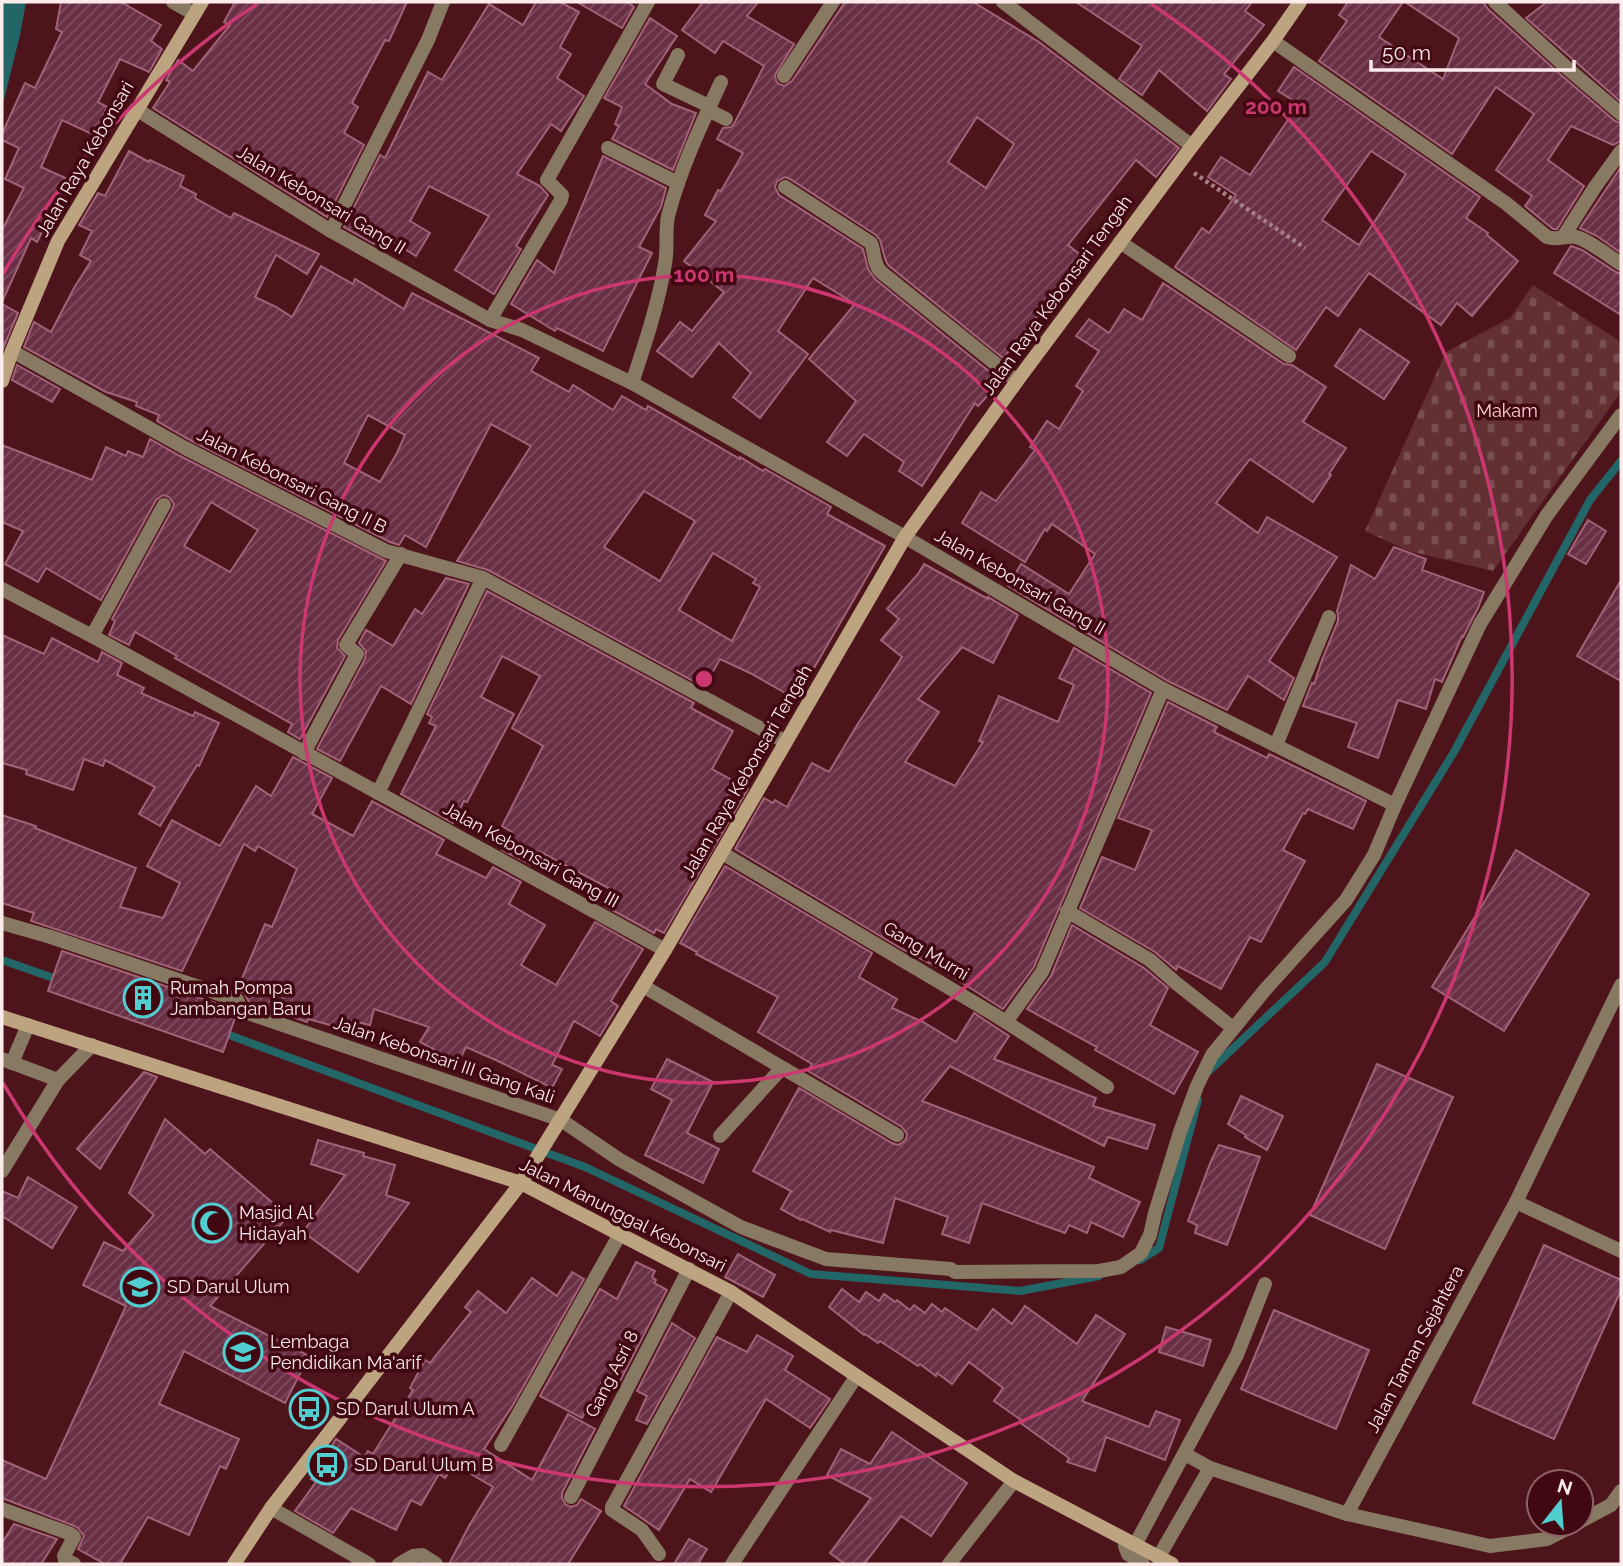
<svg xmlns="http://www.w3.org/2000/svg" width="1623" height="1566" viewBox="0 0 1623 1566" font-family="Raleway,sans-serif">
	<defs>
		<pattern id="cemetery-stones" width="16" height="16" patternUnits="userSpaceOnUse" patternTransform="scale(1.75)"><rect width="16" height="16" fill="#623033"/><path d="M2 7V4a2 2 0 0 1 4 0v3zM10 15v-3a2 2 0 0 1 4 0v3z" fill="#794e51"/></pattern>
		<pattern id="building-hatch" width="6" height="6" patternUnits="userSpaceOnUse" patternTransform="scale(1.75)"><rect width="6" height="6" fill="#692f45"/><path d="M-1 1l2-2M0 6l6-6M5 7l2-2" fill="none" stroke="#7f4d60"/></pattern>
	</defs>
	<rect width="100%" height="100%" fill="#4e141b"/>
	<!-- cemetery -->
	<path fill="url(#cemetery-stones)" d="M1533 285 1621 342V392L1493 571 1409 551 1365 531 1446 352 1510 318Z"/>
	<!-- water -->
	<path fill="#226667" d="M2 2H26L20 35 2 108Z"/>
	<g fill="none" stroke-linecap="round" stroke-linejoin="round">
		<!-- stream -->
		<g stroke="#226667" stroke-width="8">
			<path d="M2 960 62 981"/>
			<path d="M221 1032 585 1167 811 1274 1020 1291 1099 1276"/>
			<path d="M1208 1072 1325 962 1454 752 1590 500 1621 461"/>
			<path d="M1140 1260 1159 1248 1198 1100"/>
		</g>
	</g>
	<!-- building -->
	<g fill="url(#building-hatch)" stroke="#a26278" stroke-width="2" fill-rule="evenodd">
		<path d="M61 2H121L161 25 151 41 162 49 149 72 120 59 98 102 107 107 94 135 62 120 41 167 72 181 57 213 53 211 37 242 31 238 2 302V230L24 188 5 179 19 148 2 140V134L25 83 35 88 62 32 56 29Z"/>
		<path d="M235 2H407L389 41 385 40 352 103 358 107 344 133 364 145 327 217 153 108 170 82 166 80 178 60 193 71 230 25 224 22Z"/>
		<path d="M536 2H560L579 12 560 47 571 54 557 78 584 96 561 131 551 124 517 174 540 186 548 195 516 246 521 249 494 294 455 270 489 216 429 186 410 221 430 233 416 256 380 234 374 244 344 227 380 155 385 158 428 72 442 80 489 4 523 25Z"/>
		<path d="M577 2H627L634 7 622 28Z"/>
		<path d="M703 2H758L747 16 794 44 775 75 776 81 779 84 784 86 792 81 845 2H973L1039 42 1179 148 1156 177 1136 160 1068 245 1087 260 1065 287 1063 285 1003 358 888 265 885 259 880 240 876 235 790 179 785 177 777 181 775 187 779 195 863 249 868 269 875 279 1001 381 978 406 975 403 922 486 899 471 904 462 864 434 847 456 827 442 856 401 809 359 855 304 813 278 778 331 808 354 760 418 733 397 751 373 719 343 692 377 657 351 680 322 692 331 724 292 684 261 716 221 705 215 718 190 721 191 743 153 717 139 723 128 731 127 734 124 764 66 723 41 715 53 682 30ZM977 117 1014 144 986 188 948 162Z"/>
		<path d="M1076 2H1252L1245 11 1264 25 1224 74 1231 79 1207 111 1159 70 1142 95 1119 79 1142 46Z"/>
		<path d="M1348 2H1403L1379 37 1443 79 1459 38 1405 2H1483L1488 9 1561 75 1615 121 1621 123V141L1613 145 1571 126 1548 160 1584 186 1557 229H1553L1525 206 1532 196 1496 170 1534 114 1496 87 1452 154 1319 61 1347 21 1339 15Z"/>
		<path d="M1547 2H1621V102L1526 18Z"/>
		<path d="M650 18 677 36 645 84 672 104 696 113 673 170 612 139 619 126 615 124 622 107 604 98Z"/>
		<path d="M1294 67 1480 197 1466 218 1488 233 1487 235 1518 261 1472 316 1457 303 1441 325 1369 273 1338 316 1326 307 1296 350 1175 267 1202 228 1209 233 1236 195 1208 177 1221 157 1250 175 1299 104 1278 91ZM1371 151 1406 174 1359 245 1322 220Z"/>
		<path d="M129 151 149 162 150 160 184 176 180 186 196 194 195 198 231 218 234 213 319 254 307 274 276 255 255 297 276 307 292 317 321 266 353 284 355 279 404 309 412 293 539 358 531 371 569 392 573 385 613 410 622 396 646 410 648 406 740 459V457L763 471 765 469 828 505 831 507 827 514 885 546 796 699 750 673 720 659 704 687 488 570 457 561 531 446 491 424 426 547 405 535 399 545 390 542 190 440 157 421 159 415 136 406 137 402 106 392 24 347 34 322 51 332 74 288 91 261 80 255 92 231 79 225 98 193 105 196ZM368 415 405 435 397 453 380 482 344 463ZM644 491 695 521 660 581 604 547ZM713 553 756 579 753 583 760 587 732 641 679 610Z"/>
		<path d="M603 156 666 188 661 207 639 247 652 253 603 351 557 328 555 331 511 304 537 260 554 273Z"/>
		<path d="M1621 167V253L1597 236 1580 228Z"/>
		<path d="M1571 246 1582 250 1616 272 1621 274V315L1554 273Z"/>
		<path d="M1163 283 1284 364 1292 365 1326 387 1303 422 1346 448 1329 474 1331 475 1313 502 1250 459 1216 503 1258 533 1267 517 1337 557 1269 661 1294 678 1284 700 1248 676 1227 710 1168 681 1008 586 1021 564 1069 594 1095 554 1052 524 1047 531 1045 529 1025 562 962 523 981 492 996 501 1035 450 1030 447 1047 421 1059 429 1083 391 1076 386 1099 351 1076 336 1089 319 1109 333 1124 309 1142 320Z"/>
		<path d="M2 304 18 313 2 351Z"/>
		<path d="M1360 329 1409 362 1384 399 1335 366Z"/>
		<path d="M17 365 60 389 52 402 12 380Z"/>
		<path d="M150 439 180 456 386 561 338 640 337 648 345 656 300 739 288 732 292 724 175 658 177 656 135 632 129 645 109 635 115 621 112 619 172 510 174 504 169 497 163 495 156 500 101 600 46 568 38 582 5 564 23 531 2 522V445L92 480 106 447 126 456 128 451 143 457ZM211 502 258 530 230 572 184 546Z"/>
		<path d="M1588 520 1606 531 1586 564 1568 554Z"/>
		<path d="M1394 547 1426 559 1422 570 1484 592 1478 608 1463 637 1462 636 1442 682 1435 679 1426 709 1398 700 1378 758 1348 747 1357 723 1303 706 1312 683 1314 684 1322 660 1338 621V615L1337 611 1351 565 1375 579Z"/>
		<path d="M924 564 988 599V597L1018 615 993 663 962 647 918 699 939 712 905 762 955 786 983 742 979 741 999 696 1058 722 1074 685 1059 678 1074 648 1151 693 1034 967 1003 1009 939 968 902 949 735 849 764 798 773 803 775 800 787 807 812 763 829 772 857 725 902 657 881 640 899 619 887 609 918 574Z"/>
		<path d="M446 578 469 584 411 704 381 686 340 761 317 749 365 659 366 651 359 643 366 630 393 646 415 609 422 614Z"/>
		<path d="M1621 580V681L1577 656Z"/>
		<path d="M487 591 694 703 691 708 733 731 712 769 748 789 664 933 656 929 654 933 605 906 614 891 539 851 531 865 502 850 512 832 502 826 543 746 512 728 540 676 502 656 481 697 514 714 467 802 464 801 453 823 401 794 436 726 429 723 432 717 427 714Z"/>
		<path d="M2 635 44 654 52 638 98 662 102 652 122 663 117 675 144 688 141 693 193 716 195 712 219 723 199 766 197 765 160 826 139 814 155 787 105 760 103 766 84 759 73 790 26 774 27 770 2 763Z"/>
		<path d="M1168 702 1217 727 1214 732 1267 758 1269 754 1366 801 1353 829 1308 809 1305 814 1303 813 1283 850 1305 861 1261 942 1250 937 1221 989 1178 966 1176 970 1155 952 1080 908 1102 857 1135 870 1152 830 1118 818Z"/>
		<path d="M293 757 332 778 312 814 353 836 372 801 444 840 436 854 486 878 493 867 521 882 509 904 545 925 521 965 556 985 595 922 643 949 611 1001 618 1006 600 1036 574 1021 552 1065 562 1069 552 1088 498 1061 466 1047 458 1063 420 1042 429 1027 374 1009 370 1025 352 1021 349 1030 308 1019 307 1022 249 1002 244 993 237 990 265 924 272 927 297 869 258 846 255 851 244 844 182 971 31 921 34 913 2 903V815L36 826 35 828 136 868 120 907 163 918 180 883 147 866 172 820 220 846 256 786 271 796Z"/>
		<path d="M1516 850 1589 894 1504 1031 1432 987Z"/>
		<path d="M725 866 872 953 859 977 897 999 892 1008 923 1022 956 1042 974 1013 1009 1036 994 1059 1096 1098 1093 1106 1155 1125 1147 1149 1108 1137 1104 1146 950 1066 922 1101 1094 1167 1089 1178 1140 1202 1123 1237 1091 1222 1087 1233 1069 1225 1065 1233 982 1203 969 1243 942 1234 948 1217 895 1198 883 1243 831 1230 830 1232 802 1219 801 1220 781 1209 791 1191 753 1171 799 1088 892 1143 898 1145 902 1143 906 1139 907 1134 902 1127 808 1071 812 1064 758 1032 778 997 696 954 697 952 680 943Z"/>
		<path d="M1072 925 1144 968 1168 988 1150 1025 1198 1052 1174 1094 1095 1050 1097 1047 1027 1009 1051 976Z"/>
		<path d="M62 951 230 1008 235 1018 223 1052 48 991Z"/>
		<path d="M667 1059 713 1082 687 1133 719 1149 703 1183 645 1155 672 1100 651 1089Z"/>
		<path d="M1377 1064 1453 1097 1385 1249 1310 1215Z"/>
		<path d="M144 1072 157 1077 100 1169 77 1149Z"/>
		<path d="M1241 1096 1283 1116 1267 1150 1245 1137 1246 1135 1228 1124Z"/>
		<path d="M165 1119 205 1154 210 1149 288 1216 210 1306 309 1356 285 1403 184 1351 159 1404 239 1439 226 1469 220 1466 189 1535 148 1517 120 1564H105L78 1549 84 1536 77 1527 2 1498V1460L46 1479 126 1306 83 1285 104 1242 123 1251 154 1215 129 1193Z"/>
		<path d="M318 1140 364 1153 363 1156 395 1165 386 1195 409 1203 358 1272 303 1232 345 1175 311 1164Z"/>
		<path d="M1219 1145 1260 1157 1227 1245 1195 1233 1197 1225 1188 1221 1211 1161Z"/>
		<path d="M28 1177 77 1207 52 1248 2 1216V1191L18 1198Z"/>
		<path d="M1544 1245 1621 1280V1290L1554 1439 1473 1403Z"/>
		<path d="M738 1254 775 1275 763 1297 725 1277Z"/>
		<path d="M636 1262 655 1271 652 1277 656 1280 654 1283 667 1290 619 1383 605 1376 582 1418 540 1396 600 1289 617 1299Z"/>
		<path d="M572 1272 584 1279 513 1405 484 1449 532 1480 568 1414 595 1429 562 1493V1498L566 1505 571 1507 577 1505 581 1499 601 1511 568 1564H449L470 1524 493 1487 454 1464 445 1478 439 1474 421 1505 411 1500 396 1530 351 1508 333 1533 295 1511 316 1482 311 1479 336 1439 364 1457 368 1451 373 1454 413 1390 410 1388 425 1360 430 1363 471 1312 465 1307 478 1291 506 1313 532 1278 557 1296Z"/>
		<path d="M842 1289 859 1302 866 1292 879 1301 884 1294 895 1302 897 1300 910 1310 914 1305 925 1313 932 1304 942 1312 945 1308 977 1330 993 1309 1012 1324 1025 1306 1077 1344 1096 1315 1125 1334 1082 1401 1149 1427 1156 1411 1180 1420 1165 1460 1106 1437 1095 1471 1067 1462 1069 1458 1019 1422 1021 1420 994 1401 1003 1388 969 1362 952 1384 937 1373 936 1376 920 1364 918 1366 880 1341 878 1343 865 1334 864 1335 829 1307Z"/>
		<path d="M1274 1310 1369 1350 1336 1429 1241 1389Z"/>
		<path d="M672 1323 695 1338 647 1424 636 1420 647 1396 637 1391Z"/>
		<path d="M1166 1327 1211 1340 1203 1366 1159 1352Z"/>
		<path d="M757 1335 793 1356 785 1370 830 1399 810 1428 766 1399 711 1492 690 1479 659 1530 624 1506 717 1337 747 1352Z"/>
		<path d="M892 1432 967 1483 931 1536 901 1516 864 1564H845L830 1553 871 1498 827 1475 841 1449 870 1464Z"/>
		<path d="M14 1524 57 1539 41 1564H2V1543Z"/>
		<path d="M689 1539 707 1549 698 1564H674Z"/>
	</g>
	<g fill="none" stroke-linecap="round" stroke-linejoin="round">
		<!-- path -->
		<path stroke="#a58084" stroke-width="4.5" stroke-dasharray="3.5 3.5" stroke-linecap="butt" d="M1194 173 1305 248"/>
		<!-- lane -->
		<g stroke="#887963" stroke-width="14">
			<path d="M1120 242 1289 356"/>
			<path d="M2 1059 58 1080"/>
			<path d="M12 1063 28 1025"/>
			<path d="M2 1171 58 1080 92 1045"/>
			<path d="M501 1445 620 1234"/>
			<path d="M659 1554 642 1530 612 1510V1507L698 1352"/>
		</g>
		<!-- street -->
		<g stroke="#887963" stroke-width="14">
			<path d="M173 2 194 14"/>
			<path d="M1003 2 1192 146"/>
			<path d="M1495 2 1567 68 1621 114"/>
			<path d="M1273 41 1507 204 1547 237C1557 241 1565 235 1576 237 1587 239 1610 257 1621 264"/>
			<path d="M678 55 663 84 709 106"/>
			<path d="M784 76 833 2"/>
			<path d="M136 109 331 231 490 320 522 330 632 383 905 537 1163 689 1395 805"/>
			<path d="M708 110 726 119"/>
			<path d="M608 148 678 183"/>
			<path d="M785 187 871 243C875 253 873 264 881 272L1017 381"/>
			<path d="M331 231 428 40 443 2"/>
			<path d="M1563 237 1595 187 1621 151"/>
			<path d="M490 320 561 200 562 195 547 180 648 2"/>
			<path d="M12 351 185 448 386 551 483 578 786 742"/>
			<path d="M632 383C645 344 658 305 665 264 668 248 665 232 668 216 680 170 701 125 721 82"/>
			<path d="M2 589 92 636 665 950"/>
			<path d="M92 636 164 505"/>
			<path d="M1276 745 1329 617"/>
			<path d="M304 753 357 654 346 645 401 554"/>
			<path d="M378 793 483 578"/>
			<path d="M722 853 995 1015 1107 1087"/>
			<path d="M1067 911 1150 960 1176 983 1233 1028"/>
			<path d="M2 923 51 937 237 1000 242 1011 561 1120 620 1160 741 1227 826 1259 951 1269 955 1272 1099 1271 1121 1267 1141 1253 1150 1235 1155 1213 1180 1132 1197 1086 1212 1055 1264 991 1346 900 1374 855 1395 805 1480 624 1547 515 1621 415"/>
			<path d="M643 986 897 1135"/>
			<path d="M1006 1022 1042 972 1163 689"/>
			<path d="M720 1136 782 1068"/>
			<path d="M1516 1202 1621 1251"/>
			<path d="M698 1352 731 1292"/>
			<path d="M1185 1454 1210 1468 1347 1514 1490 1546 1547 1539 1576 1524"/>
			<path d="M571 1497 689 1269"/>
			<path d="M271 1508 369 1564"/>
			<path d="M2 1509 71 1534 74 1537 64 1556 65 1560 74 1564"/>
			<path d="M1347 1514 1516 1202 1621 985"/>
			<path d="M1581 1521 1611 1505 1621 1491"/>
			<path d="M1128 1542 1125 1546 1128 1554 1143 1564"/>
			<path d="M1135 1545 1237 1355 1265 1284"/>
			<path d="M1158 1558 1210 1468"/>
			<path d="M399 1564 413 1556 422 1555 436 1564"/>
			<path d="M732 1564 856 1377"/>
			<path d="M949 1564 1014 1481"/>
		</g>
		<!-- secondary -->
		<g stroke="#bca481" stroke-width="14">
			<path d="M2 381 12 351 58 241 202 2"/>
			<path d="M2 1017 521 1183 731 1292 1014 1481 1172 1564"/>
			<path d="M234 1564 271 1508 521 1183 665 950 905 537 1017 381 1192 146 1273 41 1300 2"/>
		</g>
	</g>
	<!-- distance rings -->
	<g fill="none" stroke="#cb3871" stroke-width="3.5">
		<circle cx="704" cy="679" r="404"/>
		<path d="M3 274A809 809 0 0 1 257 4M1151 4A809 809 0 1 1 3 1083"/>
	</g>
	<!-- icons -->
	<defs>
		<symbol id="building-ring" viewBox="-11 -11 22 22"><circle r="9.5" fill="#420811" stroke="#52cdd0" stroke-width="1.5"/><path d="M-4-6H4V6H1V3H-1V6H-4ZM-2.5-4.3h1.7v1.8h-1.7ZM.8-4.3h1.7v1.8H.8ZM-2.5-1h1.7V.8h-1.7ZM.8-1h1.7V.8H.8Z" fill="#52cdd0"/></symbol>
		<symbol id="mosque-ring" viewBox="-11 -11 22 22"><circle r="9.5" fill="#420811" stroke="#52cdd0" stroke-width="1.5"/><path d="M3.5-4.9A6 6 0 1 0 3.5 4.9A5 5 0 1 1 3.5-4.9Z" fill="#52cdd0"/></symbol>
		<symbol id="school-ring" viewBox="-11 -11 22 22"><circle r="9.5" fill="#420811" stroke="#52cdd0" stroke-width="1.5"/><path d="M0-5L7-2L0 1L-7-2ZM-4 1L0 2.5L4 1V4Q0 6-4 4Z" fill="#52cdd0"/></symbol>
		<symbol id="bus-ring" viewBox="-11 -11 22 22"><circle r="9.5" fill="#420811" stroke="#52cdd0" stroke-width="1.5"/><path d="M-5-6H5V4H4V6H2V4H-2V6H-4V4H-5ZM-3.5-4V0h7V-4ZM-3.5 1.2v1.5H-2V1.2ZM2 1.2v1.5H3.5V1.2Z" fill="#52cdd0"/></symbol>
	</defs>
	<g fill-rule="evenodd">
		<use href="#building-ring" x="121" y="976" width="44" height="44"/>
		<use href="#mosque-ring" x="190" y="1201" width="44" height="44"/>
		<use href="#school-ring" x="118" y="1265" width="44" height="44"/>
		<use href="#school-ring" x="221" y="1330" width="44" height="44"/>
		<use href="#bus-ring" x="287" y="1387" width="44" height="44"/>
		<use href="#bus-ring" x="305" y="1443" width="44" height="44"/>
	</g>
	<g text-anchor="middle" stroke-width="7" stroke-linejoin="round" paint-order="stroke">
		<!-- street labels -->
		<g font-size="18" fill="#fbebeb" stroke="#420811">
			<text transform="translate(85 159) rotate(-60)" y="6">Jalan Raya Kebonsari</text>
			<text transform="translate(321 200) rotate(31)" y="6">Jalan Kebonsari Gang II</text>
			<text transform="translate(1057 295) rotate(-54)" y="6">Jalan Raya Kebonsari Tengah</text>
			<text transform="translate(292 481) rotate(27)" y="6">Jalan Kebonsari Gang II B</text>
			<text transform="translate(1020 582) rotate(30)" y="6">Jalan Kebonsari Gang II</text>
			<text transform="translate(747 771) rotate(-60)" y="6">Jalan Raya Kebonsari Tengah</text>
			<text transform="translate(531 855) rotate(29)" y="6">Jalan Kebonsari Gang III</text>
			<text transform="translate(926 951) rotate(31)" y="6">Gang Murni</text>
			<text transform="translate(444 1060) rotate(19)" y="6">Jalan Kebonsari III Gang Kali</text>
			<text transform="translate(623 1215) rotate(27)" y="6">Jalan Manunggal Kebonsari</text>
			<text transform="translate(1415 1349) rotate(-62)" y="6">Jalan Taman Sejahtera</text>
			<text transform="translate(612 1374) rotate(-63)" y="6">Gang Asri 8</text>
		</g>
		<!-- park labels -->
		<g font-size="18" fill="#fbd3d3" stroke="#420811">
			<text x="1507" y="417">Makam</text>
		</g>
		<!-- poi labels -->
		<g font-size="18" fill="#fbebeb" stroke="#420811" text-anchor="start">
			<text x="170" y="994">Rumah Pompa<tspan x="170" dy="21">Jambangan Baru</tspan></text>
			<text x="239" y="1219">Masjid Al<tspan x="239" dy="21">Hidayah</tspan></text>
			<text x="167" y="1293">SD Darul Ulum</text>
			<text x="270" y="1348">Lembaga<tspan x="270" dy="21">Pendidikan Ma'arif</tspan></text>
			<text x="336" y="1415">SD Darul Ulum A</text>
			<text x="354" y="1471">SD Darul Ulum B</text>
		</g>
	</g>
	<circle cx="704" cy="679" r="10" fill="#cb3871" stroke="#420811" stroke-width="3.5"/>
	<g font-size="21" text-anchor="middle" font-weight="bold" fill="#cb3871" stroke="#420811" stroke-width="7" stroke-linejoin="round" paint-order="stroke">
		<text x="1276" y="114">200 m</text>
		<text x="704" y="282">100 m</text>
	</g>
	<!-- border -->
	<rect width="1623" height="1566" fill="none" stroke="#fbebeb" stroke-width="7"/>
	<!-- north arrow -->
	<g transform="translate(1560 1503) rotate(17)"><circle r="33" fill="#420811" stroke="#8c6368" stroke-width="2"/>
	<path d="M0-5L12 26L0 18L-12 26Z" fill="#52cdd0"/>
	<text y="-10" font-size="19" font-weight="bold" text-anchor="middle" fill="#fbebeb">N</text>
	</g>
	<!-- scale -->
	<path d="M1371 60v10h203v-10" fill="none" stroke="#fbebeb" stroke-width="3.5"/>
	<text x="1382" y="60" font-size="21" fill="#fbebeb" stroke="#420811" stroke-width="5" paint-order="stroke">50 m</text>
</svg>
